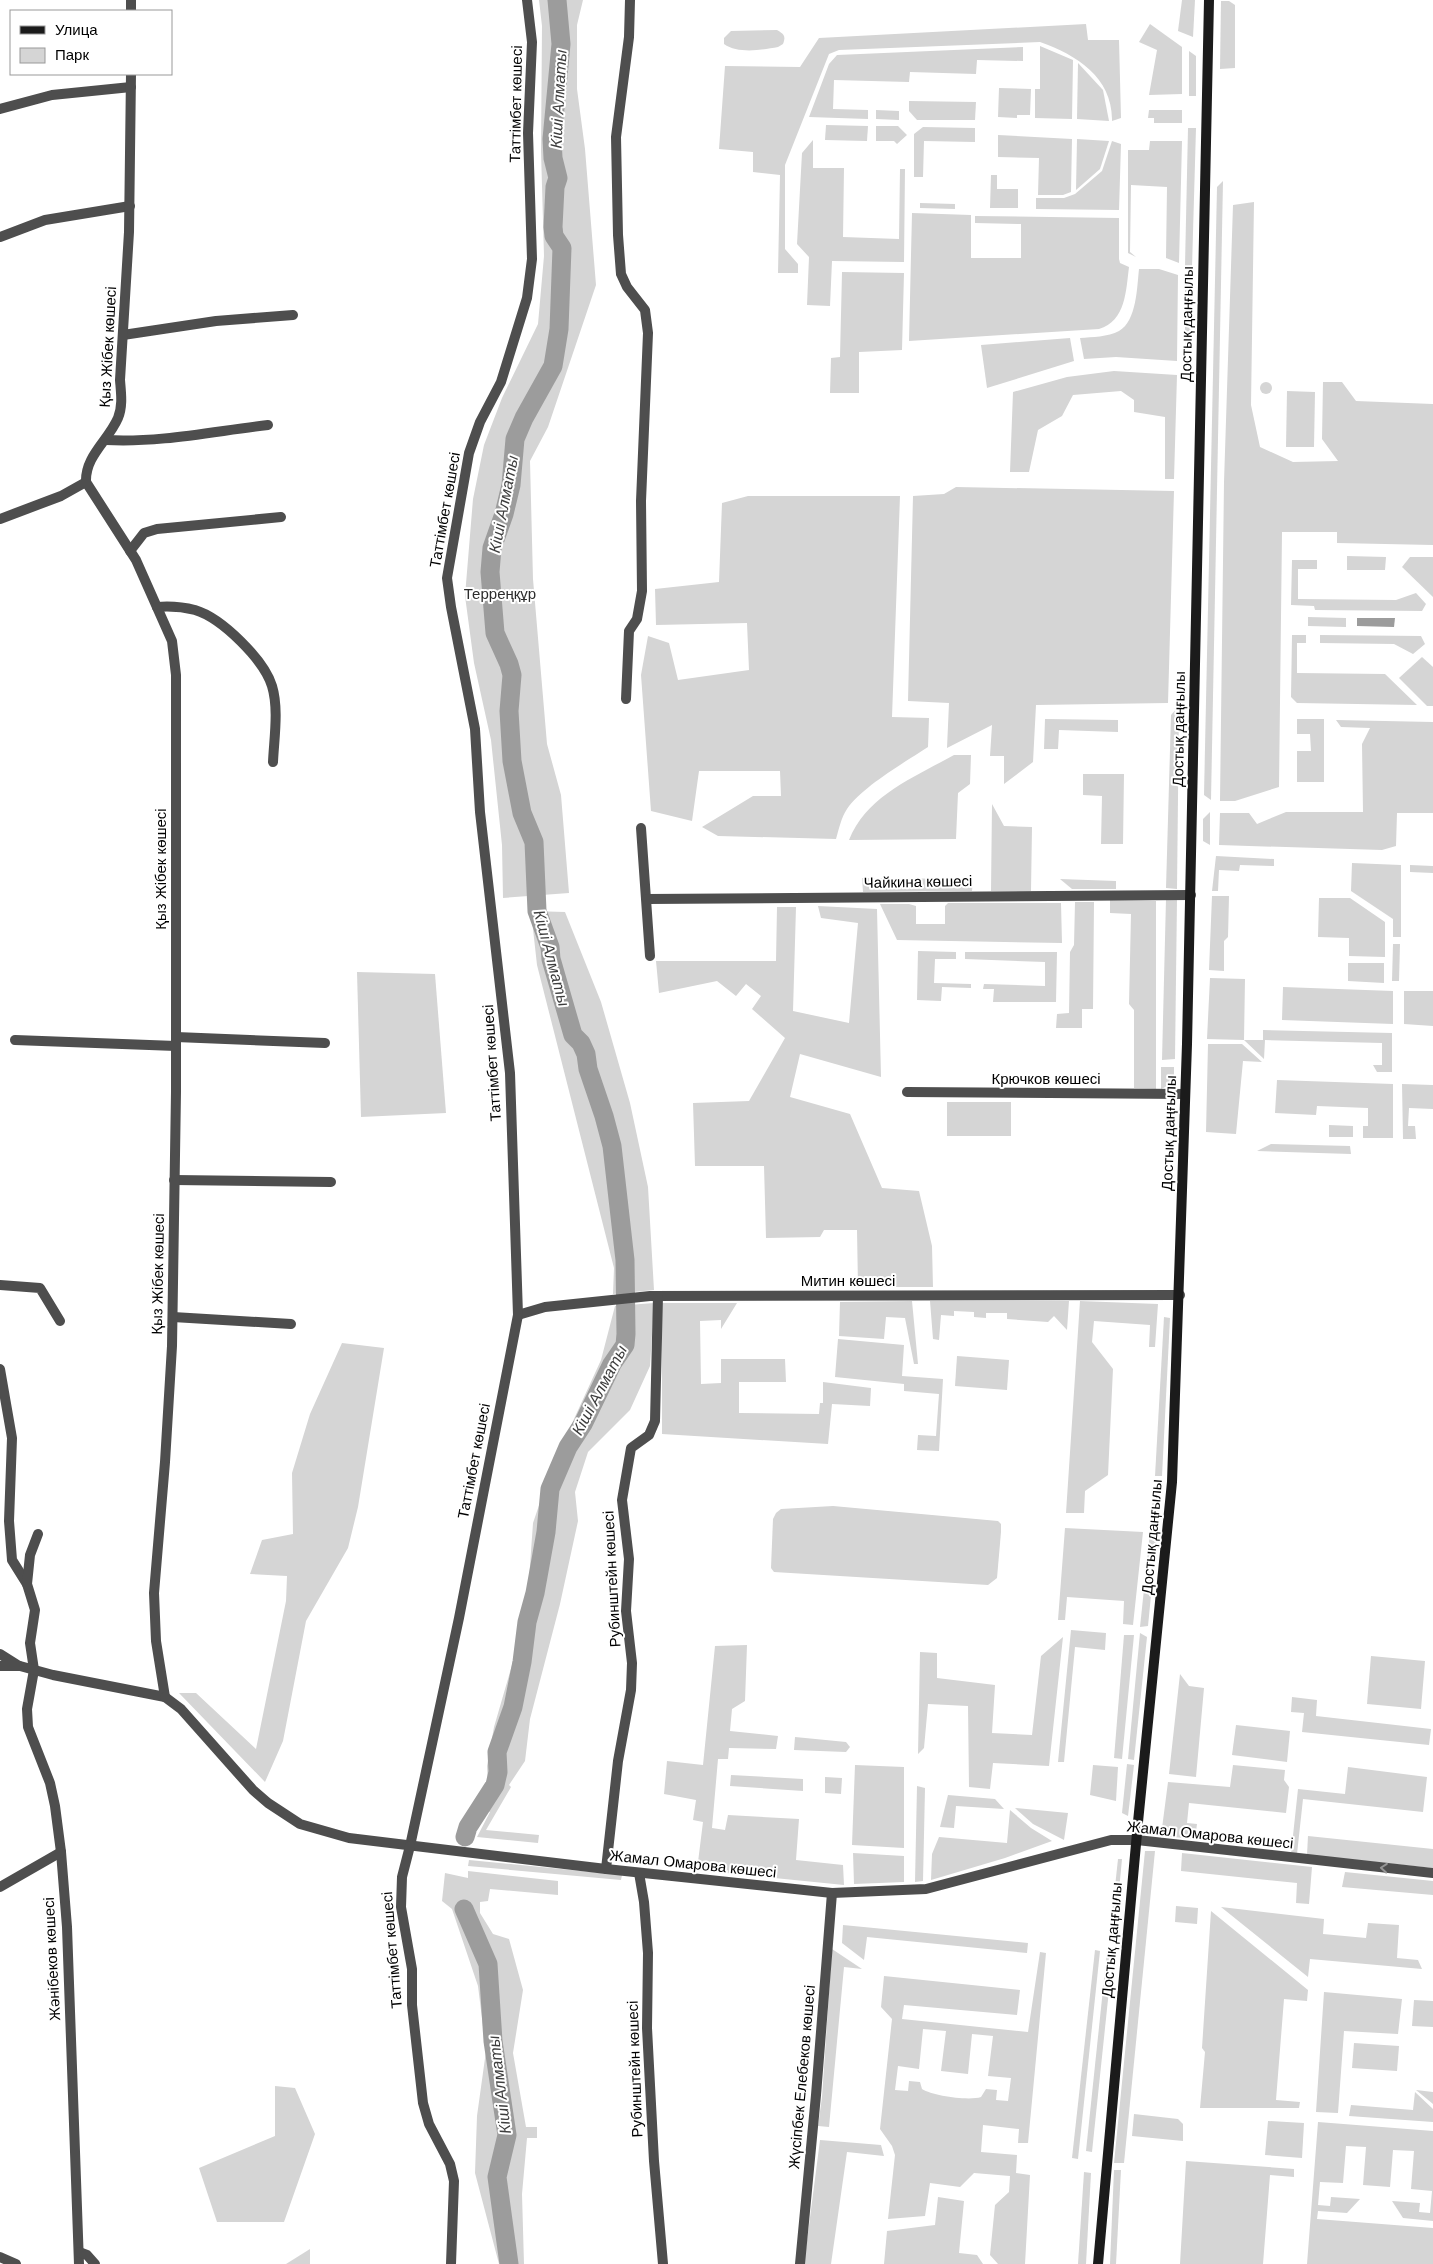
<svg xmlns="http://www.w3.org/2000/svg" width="1433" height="2264" viewBox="0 0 1433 2264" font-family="Helvetica,sans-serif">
	<rect width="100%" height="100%" fill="#fff"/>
	<!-- green -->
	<g fill="#d5d5d5" fill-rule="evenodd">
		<path d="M539 0H583L577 25V89L585 149 596 285 548 427 530 461 533 579 547 744 561 795 569 893 503 898 502 845 491 740 474 663 465 596 473 499 484 445 502 398 538 324 544 256 541 151 542 26Z"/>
		<path d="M1182 0H1195L1193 37 1178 31Z"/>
		<path d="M1221 1H1229L1235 5V68L1220 69Z"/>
		<path d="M1086 24 1088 40H1119L1121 118 1112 121C1113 78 1077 55 1040 42L839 50 829 54 785 165V249L798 264V273H778L780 175 753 172V152L719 149 725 66 800 67 819 38Z"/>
		<path d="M1150 24 1182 47V94L1149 95 1157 50 1139 42Z"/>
		<path d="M777 30C784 34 786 36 783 44L778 47C762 50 738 54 724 44V38L731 31Z"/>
		<path d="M1040 46 1073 60 1072 119 1035 118V89H1040Z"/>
		<path d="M1023 47V61L977 60 976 74 910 72 909 82 834 80 833 109 868 110V119L809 117 829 64 837 55Z"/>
		<path d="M1189 51 1196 56V96H1189Z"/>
		<path d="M1078 63 1103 90 1109 121 1077 119Z"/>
		<path d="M999 88 1031 89 1030 115H1017V118L998 117Z"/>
		<path d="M909 101 976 102 975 120H917L909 111Z"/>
		<path d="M876 110 899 111V120L876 119Z"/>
		<path d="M1149 110H1182V123H1154V118H1148Z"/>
		<path d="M826 125 868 126 867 141 825 140Z"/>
		<path d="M876 126H898L907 135 897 144 894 141H876Z"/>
		<path d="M923 127 975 128V142L924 141 923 177H914V134Z"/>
		<path d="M1188 128H1196L1192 268 1185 266Z"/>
		<path d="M998 135 1072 139 1071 192 1063 195H1038L1039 158 998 157Z"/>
		<path d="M1077 139 1109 141 1100 169 1076 190Z"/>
		<path d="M813 140V168H844L843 237 899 239 900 169H905L904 262 832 261 830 306 807 305 809 257 797 244 802 153Z"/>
		<path d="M1112 141 1121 144 1119 210 1036 209V198H1064L1075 194 1102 171Z"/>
		<path d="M1150 141H1182L1179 263 1166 258 1167 187 1131 185 1130 252 1136 257 1128 253V150H1149Z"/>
		<path d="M991 175H997V189H1018V208H990Z"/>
		<path d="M1223 181 1211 800 1204 795 1217 187Z"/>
		<path d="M1254 202 1251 405 1260 447 1293 462 1338 461 1322 439 1323 382H1342L1356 401 1433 404V545L1337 543V532H1282L1279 787 1235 801H1220L1224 482 1233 205Z"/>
		<path d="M920 203 955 204V209L920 208Z"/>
		<path d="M912 213 971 215V258H1021V224L975 223V216L1119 218V259L1120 263 1129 267C1126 290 1126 321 1099 329L909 341Z"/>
		<path d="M1139 269H1159L1178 275 1177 361 1116 357 1084 359 1080 338C1092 337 1108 337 1119 331 1137 321 1137 286 1139 269Z"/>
		<path d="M842 272 904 273 902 350 859 352V393H830L831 358 840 357Z"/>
		<path d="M1185 277 1192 279 1191 363H1185Z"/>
		<path d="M1070 338 1074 361 987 388 981 345Z"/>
		<path d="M1114 371 1177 375 1174 479H1165V417L1134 412V400L1121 391 1073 395 1062 416 1038 430 1029 472H1010L1013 392 1067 377Z"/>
		<circle cx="1266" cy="388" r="6"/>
		<path d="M1287 391 1315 392 1314 447H1286Z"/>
		<path d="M956 487 1174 491 1168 703 1036 705 1033 762 1004 784V756H990L992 725 947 748 949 703 908 701 913 496 944 494Z"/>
		<path d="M748 496H900L892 717 929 718 928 747C905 762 862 787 847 809 841 818 839 829 836 839L718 836 702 827 753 796H781L780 771H699L692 821 651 811 641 675 648 636 669 643 678 680 749 670 747 623 656 625 655 589 719 582 722 503Z"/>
		<path d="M1347 556 1386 557 1385 570H1347Z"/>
		<path d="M1410 557H1433V597L1402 567Z"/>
		<path d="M1292 560H1317V569H1298V599L1396 600 1416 593 1426 604 1422 611 1315 610 1314 606 1291 605Z"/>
		<path d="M1308 617 1346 618V627L1308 626Z"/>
		<path d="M1292 635H1306V643H1297V673L1385 674 1417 705 1297 703 1291 697Z"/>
		<path d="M1320 635 1421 636 1425 644 1413 654 1394 644 1320 643Z"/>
		<path d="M1422 657 1433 667V706H1427L1399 678Z"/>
		<path d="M1179 706 1177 889 1166 888 1171 715Z"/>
		<path d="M1045 719 1118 720V732L1059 730 1058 749H1044Z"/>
		<path d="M1297 719H1324V782H1297V751H1311L1310 734H1297Z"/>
		<path d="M1336 720 1433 722V813H1397L1396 846 1382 850 1219 845 1220 813H1249L1257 824 1286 812H1363L1362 744 1370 728 1341 727Z"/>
		<path d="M954 755H971L970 784 958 793 956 839 849 840C867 795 915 777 954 755Z"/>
		<path d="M1083 774H1124L1123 844H1101L1102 796 1083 795Z"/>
		<path d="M992 804 1004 826 1032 827 1031 891H991Z"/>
		<path d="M1210 812V845L1203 841V819Z"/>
		<path d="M1216 856 1274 859V866L1240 865 1239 871 1219 870 1218 891H1212Z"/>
		<path d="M1352 863 1401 865V937H1393V919L1351 891Z"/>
		<path d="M1410 865 1433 866V873L1410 872Z"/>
		<path d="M862 878 973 879 972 891 863 892Z"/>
		<path d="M1060 879 1116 881V889H1072Z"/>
		<path d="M1212 896H1229L1228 937 1224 941V971L1209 970Z"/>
		<path d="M1319 898H1350L1385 922V957L1349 956V938L1318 937Z"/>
		<path d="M1166 899H1177L1175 1059 1162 1060Z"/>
		<path d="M1110 900 1156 901V1089L1134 1088V1010L1129 1004 1131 914 1110 913Z"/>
		<path d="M1075 902H1094L1093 1009H1082V1028H1056L1057 1014 1069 1013 1070 952 1074 945Z"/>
		<path d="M948 903H1061L1062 943 897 940 880 904H909L916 906V924H945V906Z"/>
		<path d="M818 906 877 909 881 1077 800 1054 790 1097 850 1114 882 1188 919 1191 932 1246 933 1287H858L857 1230H824L820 1237 766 1238 764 1166H695L693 1103 749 1101 785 1038 752 1009 761 996 746 984 736 996 717 981 659 993 656 961H776L777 907H796L793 1011 849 1023 858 923 821 918Z"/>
		<path d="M531 911 565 912 601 1002 630 1103 648 1187 654 1290 613 1294 614 1268 537 965Z"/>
		<path d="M1393 944H1400L1399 981H1392Z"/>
		<path d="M918 951 956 952V959H935L934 983 971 984V988L942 987 941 1001 917 1000Z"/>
		<path d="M965 952H1057L1056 1002H993L994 989H983L984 984 1045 986V962L965 959Z"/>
		<path d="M1348 963H1384V983L1348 981Z"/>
		<path d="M357 972 435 974 446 1113 361 1117Z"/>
		<path d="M1210 978 1245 979 1244 1040H1263V1030L1392 1033V1072H1377L1373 1065H1382V1043L1265 1040 1264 1059 1244 1040 1207 1039Z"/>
		<path d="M1283 987 1393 991V1024L1282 1020Z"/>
		<path d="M1404 991H1433V1026L1404 1024Z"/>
		<path d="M1208 1044H1242L1262 1062 1243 1061 1236 1134 1206 1132Z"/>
		<path d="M1161 1067H1174V1083L1161 1089Z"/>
		<path d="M1277 1080 1393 1084V1138H1363V1126H1368V1108L1317 1106 1316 1115 1275 1113Z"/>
		<path d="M1402 1084 1433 1085V1109L1409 1108 1408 1126H1415L1416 1139H1403Z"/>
		<rect x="947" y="1102" width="64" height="34"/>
		<path d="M1329 1125 1353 1126V1137H1329Z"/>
		<path d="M1271 1144 1350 1146 1351 1154 1257 1151Z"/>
		<path d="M912 1301 918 1364H914L905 1318 886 1317 884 1339 839 1336 840 1302Z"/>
		<path d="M930 1301H1069L1067 1330 1054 1316 1048 1322 1007 1319V1313H986V1318L974 1317V1312L954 1311V1316L941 1315 939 1340 933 1339Z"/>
		<path d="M1080 1301 1158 1304 1155 1347H1149L1150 1325 1094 1321 1092 1342 1113 1369 1108 1475 1085 1491 1084 1513H1066Z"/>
		<path d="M654 1303 650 1366 630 1410 588 1452 575 1492 578 1521 560 1604 530 1719 525 1761 509 1785 511 1787 486 1830 539 1835 538 1843 477 1837 490 1812 473 1807 488 1786 487 1766 494 1727 512 1665 529 1580 533 1523 552 1467 601 1360 615 1306Z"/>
		<path d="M662 1303H737L721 1329V1320L700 1321 701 1384 721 1383V1359H785L786 1382H739V1413L819 1414 820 1403H823V1382L871 1388 870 1406 832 1404 828 1444 662 1434Z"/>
		<path d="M1164 1317 1170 1318 1162 1476H1155Z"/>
		<path d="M838 1339 904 1345 902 1376 943 1379 939 1451 917 1450 918 1435 936 1436 939 1394 904 1391V1384L835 1377Z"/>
		<path d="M342 1343 384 1348 358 1507 348 1548 306 1621 283 1741 265 1782 179 1693H196L256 1749 286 1601 287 1576 250 1574 262 1540 293 1534 292 1473 310 1414Z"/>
		<path d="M957 1356 1009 1360 1007 1390 955 1386Z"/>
		<path d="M1154 1487H1161L1158 1521H1151Z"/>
		<path d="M833 1506 998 1521 1001 1524V1532L997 1578 988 1585 774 1572 771 1568 773 1519 776 1513 781 1509Z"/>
		<path d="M1065 1528 1143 1532 1133 1625 1123 1624 1124 1601 1067 1597 1065 1620H1058Z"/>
		<path d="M1150 1532 1157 1534 1148 1626 1140 1627Z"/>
		<path d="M1071 1630 1106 1633 1105 1650 1075 1647 1064 1762H1058Z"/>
		<path d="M1140 1633 1147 1637 1134 1760 1128 1759Z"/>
		<path d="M1124 1635H1134L1122 1759 1114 1758Z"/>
		<path d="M1063 1637 1049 1766 993 1763 990 1789 969 1787 968 1706 928 1704 924 1748 918 1754 920 1652 937 1653V1678L995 1685 992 1733 1032 1735 1041 1656Z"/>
		<path d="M747 1645 745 1701 732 1709 730 1731 778 1736 776 1749 729 1748 728 1759H718L712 1828 725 1830 728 1815 799 1819 796 1860 843 1865 844 1885 697 1870 703 1822 693 1820 696 1800 664 1794 667 1761 703 1765 715 1646Z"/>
		<path d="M1371 1656 1425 1661 1421 1709 1367 1704Z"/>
		<path d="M1180 1674 1189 1686 1204 1688 1196 1777 1169 1774Z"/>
		<path d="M1292 1697 1317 1700 1316 1716 1431 1729 1429 1745 1302 1732 1304 1713 1291 1712Z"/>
		<path d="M1236 1725 1290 1731 1287 1762 1232 1755Z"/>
		<path d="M795 1737 846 1742 850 1747 846 1752 794 1750Z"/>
		<path d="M1127 1764 1134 1765 1128 1816 1122 1813Z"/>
		<path d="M855 1765 904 1767V1848L852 1845Z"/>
		<path d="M1093 1765 1118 1767 1116 1801 1090 1795Z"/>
		<path d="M1233 1765 1285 1770 1284 1780 1289 1787 1286 1813 1189 1803 1187 1823 1197 1824 1195 1839 1161 1836 1168 1782 1230 1787Z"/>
		<path d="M1348 1767 1427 1777 1423 1812 1303 1799 1297 1854H1291L1298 1789 1345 1794Z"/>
		<path d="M731 1775 803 1779V1791L730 1786Z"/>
		<path d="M825 1777 842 1778 841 1794 825 1793Z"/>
		<path d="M917 1786 925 1788 923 1881 915 1882Z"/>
		<path d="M948 1795 995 1799 1004 1809 956 1806 954 1828 940 1827Z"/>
		<path d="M1015 1808 1068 1813 1064 1840 1033 1824Z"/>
		<path d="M1010 1810 1031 1828 1052 1841 1005 1858 931 1880 932 1854 939 1837 1007 1843Z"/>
		<path d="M1308 1836 1433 1849V1868L1307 1855Z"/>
		<path d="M1145 1851H1155L1124 2163H1114Z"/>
		<path d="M853 1853 904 1856V1882L854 1884Z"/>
		<path d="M1182 1853 1312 1867 1309 1904 1296 1903 1297 1883 1181 1871Z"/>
		<path d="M1118 1859H1122L1114 1943 1109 1942Z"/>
		<path d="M469 1860 622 1875 621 1880 468 1866Z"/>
		<path d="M468 1871 558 1881V1895L490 1889 488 1901 480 1902V1913L493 1934 509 1939 523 1990 513 2053 526 2127H537V2138H527L522 2194 524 2264H499L475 2173 477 2116 486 2051 478 1986 452 1909 442 1901 445 1873 468 1878Z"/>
		<path d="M1345 1872 1433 1881V1895L1342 1887Z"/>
		<path d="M1176 1906 1198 1908 1197 1924 1175 1922Z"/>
		<path d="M1221 1907 1324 1919 1323 1934 1366 1938 1368 1923 1399 1925 1397 1958 1418 1960 1422 1969 1310 1959 1308 1977Z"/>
		<path d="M1211 1911 1308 1990 1307 2001 1284 1999 1276 2100 1300 2102 1299 2108H1200L1205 2052 1202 2048Z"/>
		<path d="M843 1925 1028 1943 1027 1953 867 1937 864 1960 842 1943Z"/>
		<path d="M832 1949 862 1969 844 1967 829 2127 818 2126 822 2097Z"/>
		<path d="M1095 1950 1100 1951 1078 2159 1072 2158Z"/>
		<path d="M1107 1951 1113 1952 1092 2152 1086 2151Z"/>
		<path d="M1040 1952 1046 1953 1028 2143H1018L1019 2129 983 2125 981 2152 1017 2155 1016 2173 1030 2175 1025 2264H998L990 2255 995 2205 1009 2192 1010 2176 974 2173 960 2187 930 2183 925 2216 888 2219 895 2155 892 2146 880 2129 892 2019 881 2007 884 1976 1020 1990 1017 2015 904 2005 902 2019 1028 2032ZM923 2029 946 2031 941 2071 968 2074 972 2034 993 2036 988 2076 1011 2078 1008 2101 996 2100 997 2090 986 2089 981 2097C969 2101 933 2096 922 2089L920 2082 909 2081 908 2091 895 2090 898 2066 919 2069Z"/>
		<path d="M1324 1992 1402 1999 1398 2034 1344 2031 1338 2113 1316 2112Z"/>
		<path d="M1414 2000 1433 2001V2027L1412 2026Z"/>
		<path d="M1354 2043 1399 2046 1397 2071 1352 2068Z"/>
		<path d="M275 2086 295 2088 315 2134 284 2222H217L199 2168 275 2136Z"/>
		<path d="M1416 2090 1433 2092V2104Z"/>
		<path d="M1415 2092 1433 2109V2122L1349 2116 1351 2105 1413 2110Z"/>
		<path d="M1134 2114 1178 2119 1183 2124V2141L1132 2136Z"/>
		<path d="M1268 2121 1304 2123 1302 2158 1265 2155Z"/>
		<path d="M1318 2122 1433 2131V2221L1403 2218 1392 2201 1420 2203 1419 2212 1430 2213 1432 2191 1411 2189 1414 2151 1393 2150 1390 2187 1363 2185 1366 2147 1346 2146 1343 2183 1320 2182 1318 2205 1330 2206 1331 2197 1360 2199 1347 2213 1318 2211 1317 2219 1433 2228V2264H1307Z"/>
		<path d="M820 2140 881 2145 884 2156 847 2152 831 2264H804Z"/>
		<path d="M1186 2161 1294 2169V2177L1270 2175 1263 2264H1180Z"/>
		<path d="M1114 2170H1121L1116 2264H1110Z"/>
		<path d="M1084 2172 1091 2173 1086 2264H1078Z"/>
		<path d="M938 2197 964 2201 959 2253 977 2255 983 2264H884L887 2231 935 2225Z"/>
		<path d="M310 2249V2264H286Z"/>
	</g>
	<!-- water -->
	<path fill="#9c9c9c" d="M1357 618H1395L1394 627 1357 626Z"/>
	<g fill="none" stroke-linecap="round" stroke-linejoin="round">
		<!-- river -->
		<g stroke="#9c9c9c" stroke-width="19">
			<path d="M465 1837 468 1827 495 1785 498 1772 497 1752 513 1707 522 1662 527 1622 535 1593 546 1532 550 1489 568 1447 583 1424 612 1364 625 1345 626 1334 625 1260 612 1146 604 1116 588 1069 586 1054 581 1043 573 1035 551 959 550 947 537 911 534 842 522 813 512 761 509 711 512 675 509 664 495 633 490 572 492 548 504 514 511 485 515 439 524 418 553 366 559 329 562 248 554 236 553 227 555 187 558 178 553 158 552 139 561 44 557 0"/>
			<path d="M464 1909 488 1964 493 2041 507 2135 497 2177 509 2264"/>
		</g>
		<!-- minor -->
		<g stroke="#4e4e4e" stroke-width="10">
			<path d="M131 11V0"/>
			<path d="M0 109 52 95 131 87"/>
			<path d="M0 237 45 220 130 206"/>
			<path d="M123 335 216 321 293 315"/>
			<path d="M106 440C160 443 215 431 268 425"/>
			<path d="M0 519 61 496 86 482"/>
			<path d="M130 551 144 533 157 529 281 517"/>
			<path d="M157 607C170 606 183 607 195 610 222 618 264 660 272 686 279 709 274 739 273 762"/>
			<path d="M626 699 629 631 637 619 642 591 641 501 648 333 645 310 627 287 621 274 618 235 616 137 629 37 630 0"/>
			<path d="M641 828 650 956"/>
			<path d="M647 899 1191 895"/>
			<path d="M176 1037 325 1043"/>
			<path d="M15 1040 176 1046"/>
			<path d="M907 1092 1185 1094"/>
			<path d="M174 1180 331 1182"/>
			<path d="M0 1285 40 1288 60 1321"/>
			<path d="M518 1315 545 1307 650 1296 1180 1295"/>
			<path d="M173 1317 291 1324"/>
			<path d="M0 1369 12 1438 9 1521 12 1560 27 1584"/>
			<path d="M38 1534 30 1555 27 1584 35 1610 30 1643 34 1670 27 1709 28 1727 50 1783 55 1806 61 1852 67 1927 79 2264"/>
			<path d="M0 1654 19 1666"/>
			<path d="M0 1666H20L53 1675 165 1697 156 1641 154 1593 165 1462 172 1346 176 1092V675L172 641 136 560 86 482C85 456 108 441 118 418 123 406 121 393 120 380L129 232 131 74"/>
			<path d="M1137 1840 1433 1873"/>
			<path d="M410 1846 459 1618 518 1315 510 1073 480 812 475 729 451 607 447 578 469 453 480 422 501 382 527 298 532 259 528 133 532 42 527 0"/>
			<path d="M606 1869 618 1761 631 1690 632 1663 626 1611 629 1559 622 1500 631 1448 649 1435 655 1421 658 1296"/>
			<path d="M639 1873 644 1902 648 1953 647 2028 654 2161 663 2264"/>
			<path d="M0 1887 61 1852"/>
			<path d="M79 2252 87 2255 95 2264"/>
			<path d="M0 2257 16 2264"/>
			<path d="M800 2264 816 2095 832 1893"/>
		</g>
		<!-- tertiary -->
		<g stroke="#4e4e4e" stroke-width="10">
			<path d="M165 1697 181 1709 253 1790 268 1803 300 1824 349 1838 606 1869 832 1893 926 1889 1111 1840H1137"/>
			<path d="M410 1846 402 1877 401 1907 412 1969V2005L423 2103 429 2124 450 2164 454 2181 451 2264"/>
		</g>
		<!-- secondary -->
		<path stroke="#1b1b1b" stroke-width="10" d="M1098 2264 1138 1822 1172 1482 1187 1044 1209 0"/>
	</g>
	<!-- one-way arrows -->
	<defs><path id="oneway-chevron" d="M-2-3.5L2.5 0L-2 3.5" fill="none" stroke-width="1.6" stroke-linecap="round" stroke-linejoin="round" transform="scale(1.25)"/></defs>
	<use stroke="#959595" href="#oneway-chevron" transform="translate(1384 1868) rotate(-175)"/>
	<g text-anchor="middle" stroke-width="4" stroke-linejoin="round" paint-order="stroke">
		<!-- street labels -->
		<g font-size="15" fill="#000" stroke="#fff">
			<text transform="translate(516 104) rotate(-89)" y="5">Таттімбет көшесі</text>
			<text transform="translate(1187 324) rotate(-89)" y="5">Достық даңғылы</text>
			<text transform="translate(108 347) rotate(-87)" y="5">Қыз Жібек көшесі</text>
			<text transform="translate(445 510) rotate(-80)" y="5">Таттімбет көшесі</text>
			<text transform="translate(1179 729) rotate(-89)" y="5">Достық даңғылы</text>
			<text transform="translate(161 869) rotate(-90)" y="5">Қыз Жібек көшесі</text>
			<text transform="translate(918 882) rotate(-1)" y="5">Чайкина көшесі</text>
			<text transform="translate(492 1063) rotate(-94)" y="5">Таттімбет көшесі</text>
			<text x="1046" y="1084">Крючков көшесі</text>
			<text transform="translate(1169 1133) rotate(-88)" y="5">Достық даңғылы</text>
			<text transform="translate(158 1274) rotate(-89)" y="5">Қыз Жібек көшесі</text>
			<text x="848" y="1286">Митин көшесі</text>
			<text transform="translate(474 1461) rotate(-79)" y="5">Таттімбет көшесі</text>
			<text transform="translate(1152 1537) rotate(-85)" y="5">Достық даңғылы</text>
			<text transform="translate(612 1579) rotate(-93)" y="5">Рубинштейн көшесі</text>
			<text transform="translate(1210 1835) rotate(6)" y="5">Жамал Омарова көшесі</text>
			<text transform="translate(693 1864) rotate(6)" y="5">Жамал Омарова көшесі</text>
			<text transform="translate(1112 1940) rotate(-85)" y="5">Достық даңғылы</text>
			<text transform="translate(392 1950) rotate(-95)" y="5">Таттімбет көшесі</text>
			<text transform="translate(52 1959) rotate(-93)" y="5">Жәнібеков көшесі</text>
			<text transform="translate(635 2069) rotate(-92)" y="5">Рубинштейн көшесі</text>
			<text transform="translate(802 2077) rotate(-85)" y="5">Жүсіпбек Елебеков көшесі</text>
		</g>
		<!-- park labels -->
		<g font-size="15" fill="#2c2c2c" stroke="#fff">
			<text x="500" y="599">Терреңқұр</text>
		</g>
		<!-- water labels -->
		<g font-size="16" font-style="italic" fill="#3d3d3d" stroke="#fff">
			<text transform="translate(558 99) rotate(-87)" y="6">Кіші Алматы</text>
			<text transform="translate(503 504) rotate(-79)" y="6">Кіші Алматы</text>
			<text transform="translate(552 958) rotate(75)" y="6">Кіші Алматы</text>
			<text transform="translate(599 1390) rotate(-62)" y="6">Кіші Алматы</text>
			<text transform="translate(499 2085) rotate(-97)" y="6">Кіші Алматы</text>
		</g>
	</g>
	<!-- legend -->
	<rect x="10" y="10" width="162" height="65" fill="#ffffff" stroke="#999999"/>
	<rect x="20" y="26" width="25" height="8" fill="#1b1b1b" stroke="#999999"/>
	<text x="55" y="35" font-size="15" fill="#000000">Улица</text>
	<rect x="20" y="48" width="25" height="15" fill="#d5d5d5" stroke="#999999"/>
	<text x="55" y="60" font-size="15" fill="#000000">Парк</text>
</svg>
